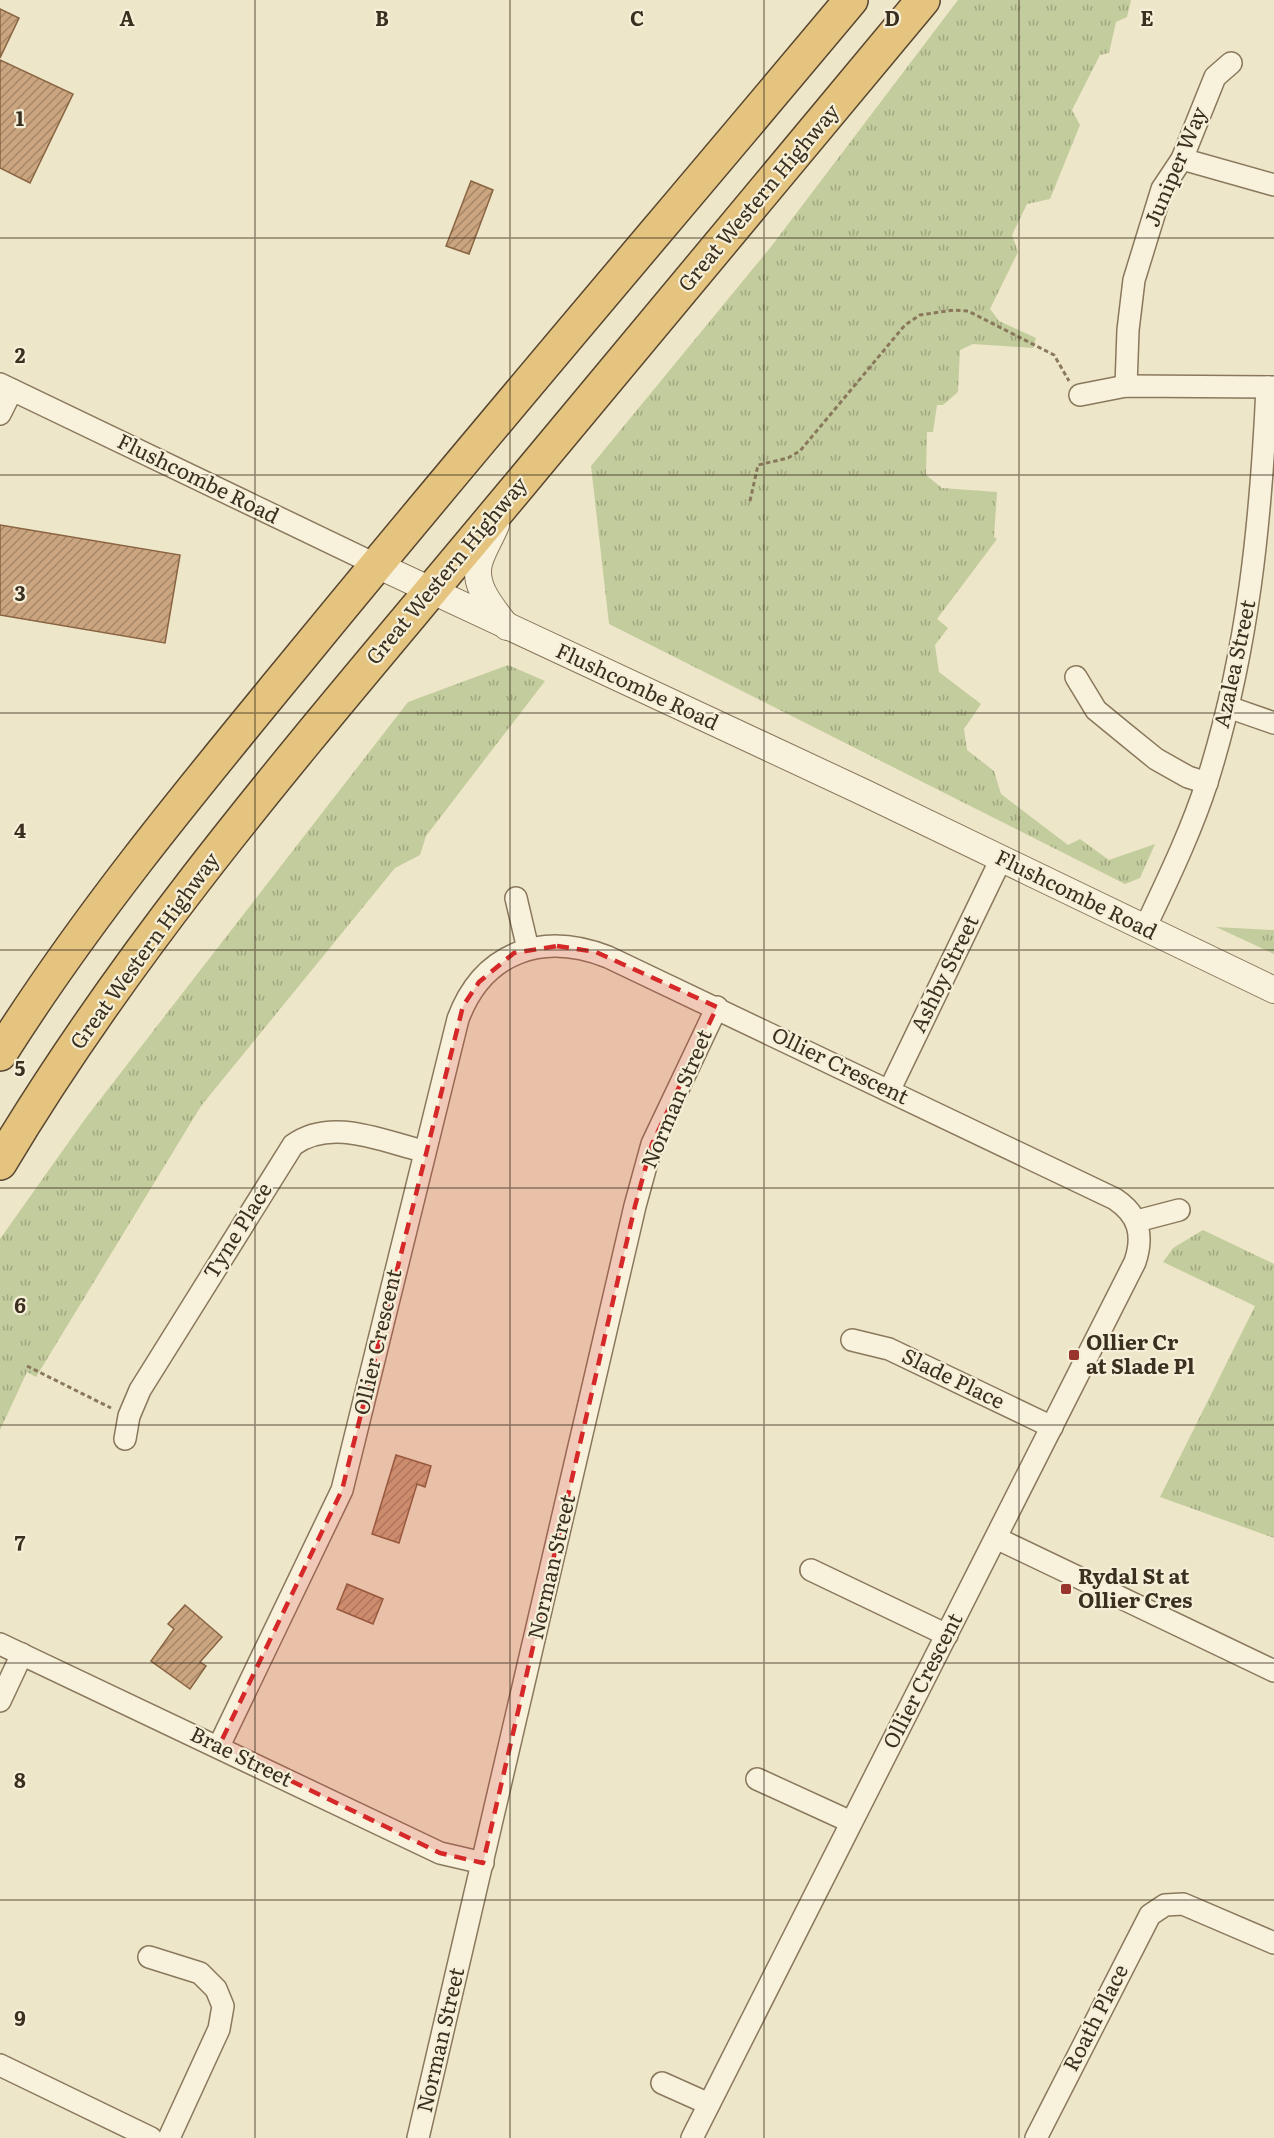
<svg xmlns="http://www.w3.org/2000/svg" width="1274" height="2138" viewBox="0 0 1274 2138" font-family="Literata,serif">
	<defs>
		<pattern id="grass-tufts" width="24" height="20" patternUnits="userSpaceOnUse" patternTransform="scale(1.5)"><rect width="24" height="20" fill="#c3cc9c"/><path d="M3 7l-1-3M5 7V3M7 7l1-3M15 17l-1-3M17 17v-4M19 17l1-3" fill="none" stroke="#a0a67f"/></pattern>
		<pattern id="building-hatch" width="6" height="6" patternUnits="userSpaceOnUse" patternTransform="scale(1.5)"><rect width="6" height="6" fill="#cba57f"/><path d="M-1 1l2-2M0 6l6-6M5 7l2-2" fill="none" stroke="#a68768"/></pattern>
	</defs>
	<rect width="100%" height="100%" fill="#eee6c8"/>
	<!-- grass -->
	<g fill="url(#grass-tufts)">
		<path d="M958 0H1131L1127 17 1116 22 1109 53 1100 55 1072 110 1080 125 1050 199 1027 204 1012 235 1018 252 990 309 999 321 1036 338 1033 348 973 344 960 350 958 392 943 405H937L933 432H927L926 475 942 488 997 492 994 537 997 539 937 619 948 628 935 645 939 672 981 704 964 729 967 750 994 771 1001 794 1068 845 1080 839 1109 860 1155 844 1140 878 1125 884 609 624 591 466 770 248Z"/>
		<path d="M508 665 545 681 426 836 420 855 395 868 201 1106 36 1377 27 1372 0 1430V1239L85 1119 408 702Z"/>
		<path d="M1216 927 1274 930V954Z"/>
		<path d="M1203 1230 1274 1264V1538L1160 1497 1255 1306 1163 1262 1173 1248Z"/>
	</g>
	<!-- building -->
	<g fill="url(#building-hatch)" stroke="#896443" stroke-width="1.5">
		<path d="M0 9 19 18 0 58Z"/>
		<path d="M0 60 73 94 30 183 0 168Z"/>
		<path d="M471 181 493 190 469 254 446 246Z"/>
		<path d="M0 525 180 555 165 643 0 615Z"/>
		<path d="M396 1455 431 1466 425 1487 417 1484 399 1543 372 1534Z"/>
		<path d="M347 1584 383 1599 373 1624 337 1609Z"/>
		<path d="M185 1605 222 1637 200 1662 206 1666 190 1689 151 1661 174 1629 168 1624Z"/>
	</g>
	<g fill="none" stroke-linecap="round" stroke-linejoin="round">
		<defs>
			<g id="minor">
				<path d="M1182 159 1274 185"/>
				<path d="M0 384 377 565"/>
				<path d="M1126 386 1128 330 1134 280 1162 189 1182 159 1215 77 1231 63"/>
				<path d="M1080 395 1126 386 1274 387"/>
				<path d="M0 414 12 390"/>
				<path d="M1076 677 1096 710 1124 733 1156 759 1188 777 1207 783"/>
				<path d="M1228 707 1274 723"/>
				<path d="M516 898 528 949"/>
				<path d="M1145 928C1167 881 1191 832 1207 782 1248 653 1261 521 1267 387"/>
				<path d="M890 1089 1001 859"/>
				<path d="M1137 1221 1179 1210"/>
				<path d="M852 1340 889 1349 1052 1427"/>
				<path d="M125 1439 129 1416 140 1390 293 1145C331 1117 382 1141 423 1151"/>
				<path d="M996 1538 1274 1671"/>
				<path d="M811 1570 947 1635"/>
				<path d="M0 1644 440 1853 483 1863"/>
				<path d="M0 1701 22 1654"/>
				<path d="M219 1746 342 1490 458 1019C483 952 542 931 608 957L1115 1199C1139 1215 1144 1235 1135 1262L692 2138"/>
				<path d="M757 1779 851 1822"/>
				<path d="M149 1957 200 1973 216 1989 223 2006 219 2029 169 2138"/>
				<path d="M0 2065 151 2138"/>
				<path d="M662 2083 709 2104"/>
				<path d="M418 2138 635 1206 652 1144 717 1007"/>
				<path d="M1036 2138 1150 1915 1165 1905 1183 1904 1274 1943"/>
			</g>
			<g id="tertiary">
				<path d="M496 525C491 537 484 548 480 560 471 585 493 608 507 627"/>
				<path d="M377 565 863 792 1274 990"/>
			</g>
			<g id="trunk">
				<path d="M0 1054C92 908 204 775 313 642 490 426 672 214 851 0"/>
				<path d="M0 1163C127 950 287 763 445 574 605 383 764 191 923 0"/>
			</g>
		</defs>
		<!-- minor casing -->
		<use href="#minor" stroke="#8a785d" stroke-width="24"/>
		<!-- tertiary casing -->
		<use href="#tertiary" stroke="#8a785d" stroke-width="28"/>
		<!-- trunk casing -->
		<use href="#trunk" stroke="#584631" stroke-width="36"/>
		<!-- path -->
		<g stroke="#8a785d" stroke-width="3" stroke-dasharray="4.5 3" stroke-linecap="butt">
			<path d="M750 501 758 465 788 458 800 451 905 325 920 315 954 310 968 311 1054 355 1069 381"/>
			<path d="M27 1366 111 1408"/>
		</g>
		<!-- minor -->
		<use href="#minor" stroke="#f8f2dc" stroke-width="21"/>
		<!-- tertiary -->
		<use href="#tertiary" stroke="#f8f2dc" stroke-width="26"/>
		<!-- trunk -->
		<use href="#trunk" stroke="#e4c47f" stroke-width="33"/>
	</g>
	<!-- marked area -->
	<path fill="#d62828" fill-opacity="0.2" stroke="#d62828" stroke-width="4.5" stroke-dasharray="12 8" stroke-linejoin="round" d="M557 946 596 952 717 1007 652 1144 635 1206 483 1863 440 1853 219 1746 342 1490 463 1006 479 982 514 953Z"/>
	<!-- grid -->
	<path fill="none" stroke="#3b2f20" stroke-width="1.5" stroke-opacity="0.55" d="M255 0V2138M510 0V2138M764 0V2138M1019 0V2138M0 238H1274M0 475H1274M0 713H1274M0 950H1274M0 1188H1274M0 1425H1274M0 1663H1274M0 1900H1274"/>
	<!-- markers -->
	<g fill="#98362e" stroke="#f5efd8" stroke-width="2">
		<rect x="1068" y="1349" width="12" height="12" rx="3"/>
		<rect x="1060" y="1583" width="12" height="12" rx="3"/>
	</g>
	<g text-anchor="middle" stroke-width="4.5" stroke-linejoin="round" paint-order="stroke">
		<!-- street labels -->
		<g font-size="21" fill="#3b2f20" stroke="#f5efd8">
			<text transform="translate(1176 167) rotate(-67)" y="7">Juniper Way</text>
			<text transform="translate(759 198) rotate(-50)" y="7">Great Western Highway</text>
			<text transform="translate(198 479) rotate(26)" y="7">Flushcombe Road</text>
			<text transform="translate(447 571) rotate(-50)" y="7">Great Western Highway</text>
			<text transform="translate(1235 664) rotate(-78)" y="7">Azalea Street</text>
			<text transform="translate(637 687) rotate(25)" y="7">Flushcombe Road</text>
			<text transform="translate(1076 895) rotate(26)" y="7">Flushcombe Road</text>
			<text transform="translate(145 951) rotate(-54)" y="7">Great Western Highway</text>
			<text transform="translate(945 974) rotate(-64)" y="7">Ashby Street</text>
			<text transform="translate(840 1066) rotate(26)" y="7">Ollier Crescent</text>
			<text transform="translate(677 1099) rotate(-67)" y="7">Norman Street</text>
			<text transform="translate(238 1231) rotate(-58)" y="7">Tyne Place</text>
			<text transform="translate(378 1342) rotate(-77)" y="7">Ollier Crescent</text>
			<text transform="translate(953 1379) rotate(26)" y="7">Slade Place</text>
			<text transform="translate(552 1567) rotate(-77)" y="7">Norman Street</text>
			<text transform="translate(923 1681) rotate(-63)" y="7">Ollier Crescent</text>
			<text transform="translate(241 1757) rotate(26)" y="7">Brae Street</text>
			<text transform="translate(1096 2018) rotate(-63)" y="7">Roath Place</text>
			<text transform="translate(441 2040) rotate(-77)" y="7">Norman Street</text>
		</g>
		<!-- poi labels -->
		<g font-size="21" font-weight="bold" fill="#3b2f20" stroke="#f5efd8" text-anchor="start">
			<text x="1086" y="1350">Ollier Cr<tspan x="1086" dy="24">at Slade Pl</tspan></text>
			<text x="1078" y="1584">Rydal St at<tspan x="1078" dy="24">Ollier Cres</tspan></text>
		</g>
	</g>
	<g font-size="20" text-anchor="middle" font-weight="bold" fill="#3b2f20" stroke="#f5efd8" stroke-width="4.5" stroke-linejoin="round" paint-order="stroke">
		<text x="127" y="26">A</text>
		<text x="382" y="26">B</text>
		<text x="637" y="26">C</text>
		<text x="892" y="26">D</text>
		<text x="1147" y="26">E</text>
		<text x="20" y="126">1</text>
		<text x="20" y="363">2</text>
		<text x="20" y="601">3</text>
		<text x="20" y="838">4</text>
		<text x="20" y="1076">5</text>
		<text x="20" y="1313">6</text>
		<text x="20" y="1551">7</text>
		<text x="20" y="1788">8</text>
		<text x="20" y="2026">9</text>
	</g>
</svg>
